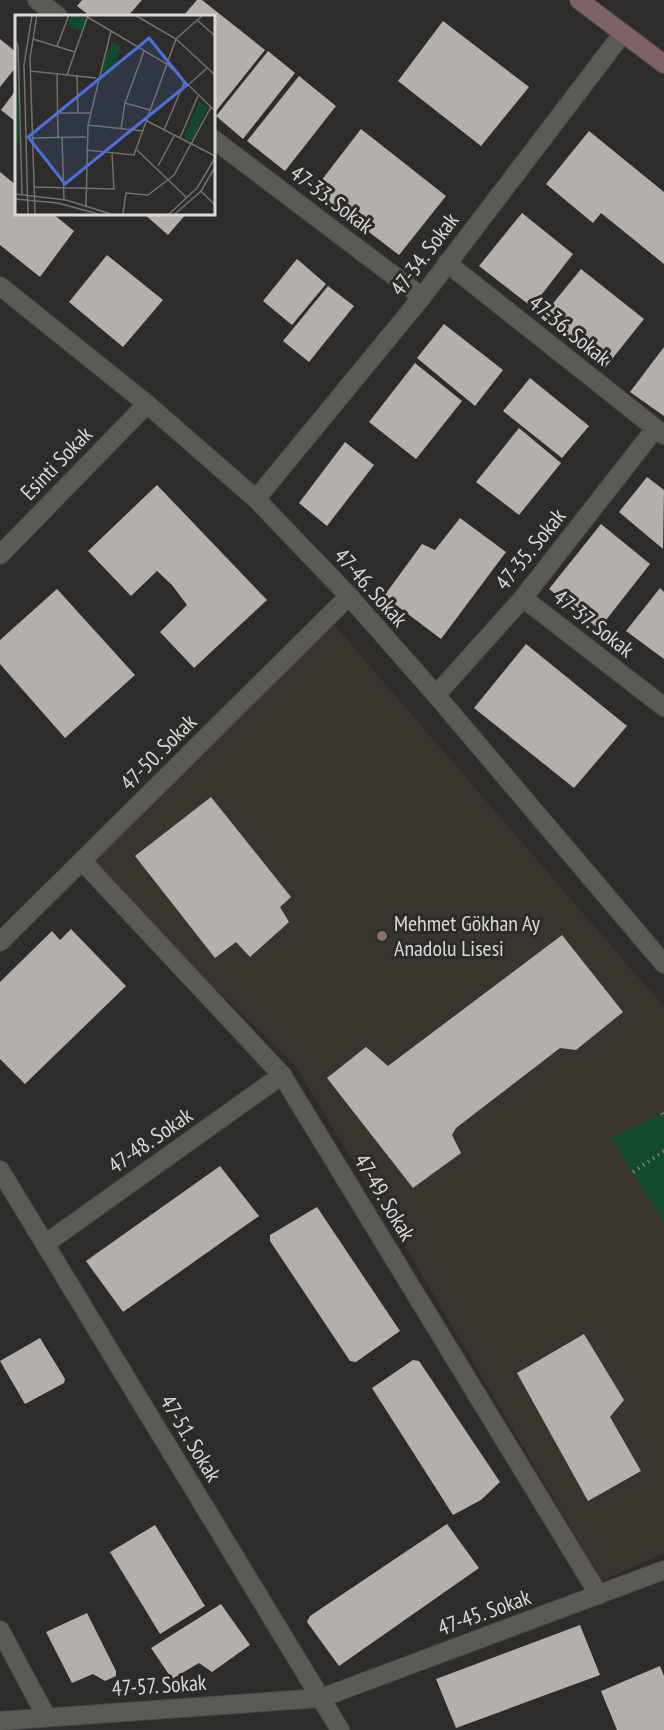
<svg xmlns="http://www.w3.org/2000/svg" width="664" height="1730" viewBox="0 0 664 1730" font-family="'PT Sans Narrow',sans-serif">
	<rect width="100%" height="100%" fill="#2d2c2a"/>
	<!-- built -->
	<path fill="#39352e" d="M332 622 664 1007V1553L602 1581 412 1258 295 1065 88 866Z"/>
	<!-- green -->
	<path fill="#13492d" d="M664 1112V1223L611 1138Z"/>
	<!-- building -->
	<g fill="#b2afad">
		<path d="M82 0H142L128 16H90L77 6Z"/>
		<path d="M197 0H202L265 50 213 115V16H183Z"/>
		<path d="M443 21 529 87 481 146 398 81Z"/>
		<path d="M0 39 16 52V67L0 87Z"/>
		<path d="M268 51 295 73 243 139 216 116Z"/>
		<path d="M299 76 336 106 285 171 247 141Z"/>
		<path d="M16 90V122L1 110Z"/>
		<path d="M361 129 446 196 399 255 314 190Z"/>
		<path d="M589 131 664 192V264L601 213 593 223 546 184Z"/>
		<path d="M0 172 16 185V213H52L74 231 40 277 0 245Z"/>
		<path d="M143 213H187L168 235Z"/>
		<path d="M522 213 573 254 532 307 479 266Z"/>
		<path d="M107 255 163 300 123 347 69 302Z"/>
		<path d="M297 259 326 284 292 325 263 301Z"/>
		<path d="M581 269 644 319 604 369 541 318Z"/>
		<path d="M328 286 354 306 309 362 283 341Z"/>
		<path d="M444 324 503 370 475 406 417 358Z"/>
		<path d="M664 347V416L630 392Z"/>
		<path d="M415 363 462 401 416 459 369 422Z"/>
		<path d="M530 378 589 426 562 458 503 411Z"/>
		<path d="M519 428 561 463 519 515 476 482Z"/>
		<path d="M345 442 374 465 327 526 299 503Z"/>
		<path d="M647 477 664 490 663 549 619 512Z"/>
		<path d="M157 485 267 600 194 668 160 632 187 605 172 585 157 571 131 596 88 551Z"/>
		<path d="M460 518 506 552 441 639 384 596 422 544 435 550Z"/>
		<path d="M601 524 650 564 599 629 549 589Z"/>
		<path d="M660 588 664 592V659L626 631Z"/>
		<path d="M57 589 135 675 65 738 0 664V640Z"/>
		<path d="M526 644 627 726 574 788 474 708Z"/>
		<path d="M211 797 291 897 280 907 289 922 250 957 236 942 215 958 135 856Z"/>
		<path d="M71 929 126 986 25 1084 0 1059V982L52 931 60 940Z"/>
		<path d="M562 935 623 1012 576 1050 560 1048 456 1128 452 1135 461 1153 413 1188 327 1078 366 1047 388 1066Z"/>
		<path d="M220 1166 259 1216 123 1312 86 1261Z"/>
		<path d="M317 1207 400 1331 356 1362 350 1361 270 1241V1235Z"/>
		<path d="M584 1334 624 1400 610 1417 641 1471 588 1501 517 1373Z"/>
		<path d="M40 1338 65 1379 64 1383 25 1404 0 1361Z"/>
		<path d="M413 1360 419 1361 500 1482 481 1500 453 1515 372 1388Z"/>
		<path d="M447 1524 479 1568 339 1666 307 1622 310 1616Z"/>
		<path d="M155 1525 205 1606 160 1634 110 1552Z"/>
		<path d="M221 1604 250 1645 212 1672 199 1663 172 1679 151 1648Z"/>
		<path d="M87 1613 116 1671V1676L105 1681 93 1674 72 1683 46 1632Z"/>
		<path d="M580 1625 600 1675 456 1728 436 1679Z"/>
		<path d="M660 1666 664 1676V1730H617L601 1691Z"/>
	</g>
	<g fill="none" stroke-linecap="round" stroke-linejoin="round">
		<defs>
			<g id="street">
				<path d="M37 0 58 16"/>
				<path d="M213 139 422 297"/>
				<path d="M447 263 664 435"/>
				<path d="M0 286 147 404 256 499 349 596 436 695 664 964"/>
				<path d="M256 499 422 297 623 33"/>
				<path d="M0 555 147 404"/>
				<path d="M523 598 664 707"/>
				<path d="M436 695 523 598 655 429"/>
				<path d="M82 861 282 1075 599 1595"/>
				<path d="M0 942 349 596"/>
				<path d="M0 1170 340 1730"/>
				<path d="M45 1244 282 1075"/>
				<path d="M0 1630 46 1716"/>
				<path d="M0 1721 321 1698 664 1570"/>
			</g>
			<path id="secondary" d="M579 0 664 64"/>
		</defs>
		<!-- street casing -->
		<use href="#street" stroke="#494745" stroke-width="20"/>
		<!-- secondary casing -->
		<use href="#secondary" stroke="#494745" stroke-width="20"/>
		<!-- path -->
		<g stroke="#7e7d7b" stroke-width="4" stroke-dasharray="1.5 4.5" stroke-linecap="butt">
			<path d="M662 1113 664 1116"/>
			<path d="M633 1172 664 1151"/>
		</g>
		<!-- street -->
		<use href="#street" stroke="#5b5a57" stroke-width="18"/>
		<!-- secondary -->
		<use href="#secondary" stroke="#7e6266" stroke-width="18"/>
	</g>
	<!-- markers -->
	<circle fill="#8d6e63" stroke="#2d2c2a" stroke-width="2" cx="382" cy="936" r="6"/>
	<g text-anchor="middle" stroke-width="6" stroke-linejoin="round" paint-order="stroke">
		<!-- street labels -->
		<g font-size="22" fill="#d9d8d6" stroke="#2d2c2a">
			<text transform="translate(332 199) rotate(37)" y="8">47-33. Sokak</text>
			<text transform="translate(424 254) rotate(-53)" y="8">47-34. Sokak</text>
			<text transform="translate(570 330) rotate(39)" y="8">47-36. Sokak</text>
			<text transform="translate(56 463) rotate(-46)" y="8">Esinti Sokak</text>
			<text transform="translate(530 549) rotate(-51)" y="8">47-35. Sokak</text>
			<text transform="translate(371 587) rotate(48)" y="8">47-46. Sokak</text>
			<text transform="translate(594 623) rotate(38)" y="8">47-37. Sokak</text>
			<text transform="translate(158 752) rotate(-45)" y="8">47-50. Sokak</text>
			<text transform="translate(150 1140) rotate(-35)" y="8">47-48. Sokak</text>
			<text transform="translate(385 1197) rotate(59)" y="8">47-49. Sokak</text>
			<text transform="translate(191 1438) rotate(59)" y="8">47-51. Sokak</text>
			<text transform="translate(484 1612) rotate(-20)" y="8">47-45. Sokak</text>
			<text transform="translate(159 1685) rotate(-4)" y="8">47-57. Sokak</text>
		</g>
		<!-- poi labels -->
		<g font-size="22" fill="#d9d8d6" stroke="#2d2c2a" text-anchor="start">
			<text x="394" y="931">Mehmet Gökhan Ay<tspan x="394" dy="25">Anadolu Lisesi</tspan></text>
		</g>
	</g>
	<!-- overview -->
	<g transform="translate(15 15)">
		<rect width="200" height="200" fill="#2d2c2a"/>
		<path d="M57 0 71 3 66 16 52 11ZM97 26 106 32 96 61 86 56ZM3 71 5 129 0 127V72ZM184 86 193 93 176 126 169 123Z" fill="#13492d"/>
		<path fill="none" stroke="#72716f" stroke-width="1.5" d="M69 0 152 49 200 96M120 0 161 24 200 60M182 5 200 21M18 24 60 37M0 26 3 31 7 179M42 31 54 0M15 56 81 63M42 58 43 122M52 60 73 0M62 61 63 98M172 71 192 53M110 88 135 95M43 98H75M132 106 200 141M73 110 128 116M106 114 110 88 129 36M149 115 169 68M47 122 49 185M17 123 71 122M165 123 183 81M71 135 119 140 161 24 188 0M122 135 172 183M143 151 159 121M19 172 99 174 97 139M186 176 200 190M0 179 51 185 96 199M0 184 43 188 83 199M71 191 73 110 96 16M13 199 9 50 17 0M20 199 15 43 22 0M108 199 111 178 133 180 159 160 196 92M154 199 182 173 200 143M160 199 186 176 200 152"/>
		<path fill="#4c70d8" fill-opacity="0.15" stroke="#4c70d8" stroke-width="3" d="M134 23 172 70 50 169 13 122Z"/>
		<rect width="200" height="200" fill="none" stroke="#d9d8d6" stroke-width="3"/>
	</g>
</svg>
